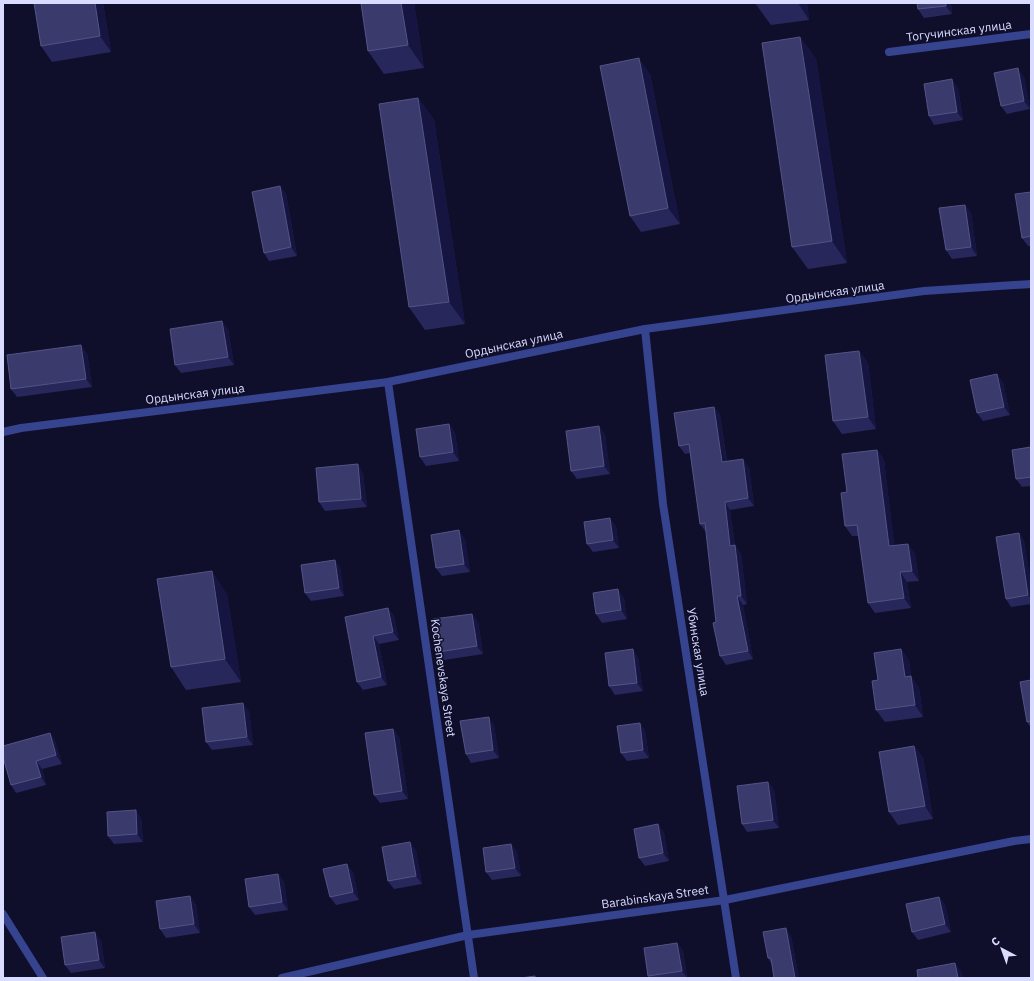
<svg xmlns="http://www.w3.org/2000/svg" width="1034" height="981" viewBox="0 0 1034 981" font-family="'IBM Plex Sans',sans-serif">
	<rect width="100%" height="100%" fill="#0f0f2c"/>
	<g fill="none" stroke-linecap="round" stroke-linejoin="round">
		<!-- minor -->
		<g stroke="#36438f" stroke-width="8">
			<path d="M889 52 1031 34"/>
			<path d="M645 329 663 504 736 978"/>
			<path d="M388 382 474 978"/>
			<path d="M3 432 21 428 388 382 645 329 924 291 1031 284"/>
			<path d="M3 914 43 978"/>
			<path d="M282 978 468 935 725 900 1014 841 1031 839"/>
		</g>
	</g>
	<!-- wall -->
	<g fill="#27275b">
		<path d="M34 3H103L111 52 52 62 41 46Z"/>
		<path d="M361 3H414L424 68 384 74 368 51Z"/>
		<path d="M755 3H807L809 20 771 25Z"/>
		<path d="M951 3 952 14 924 18 918 9Z"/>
		<path d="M800 37 816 59 847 263 808 269 792 247Z"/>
		<path d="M650 74 680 224 641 232 630 216Z"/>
		<path d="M1024 77 1030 109 1007 114 1001 106Z"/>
		<path d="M958 88 963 120 934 125 929 116Z"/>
		<path d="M418 98 434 120 465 324 425 330 409 307Z"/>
		<path d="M280 186 286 194 297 256 269 261 264 253Z"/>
		<path d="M1031 192V246H1028L1022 238Z"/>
		<path d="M965 205 971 213 977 256 952 259 946 250Z"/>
		<path d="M228 329 234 365 181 373 175 365Z"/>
		<path d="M859 351 868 363 876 429 842 434 833 421Z"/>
		<path d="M87 353 92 387 17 397 11 389Z"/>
		<path d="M1003 382 1010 415 983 421 977 413Z"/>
		<path d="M714 407 720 415 727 461 749 467 754 506 730 510 735 545 741 554 747 604 743 605 753 659 726 665 720 656 706 532 700 524 690 453 685 454 679 446Z"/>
		<path d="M449 424 455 433 459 461 426 466 420 457Z"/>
		<path d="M599 426 605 435 610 474 577 479 571 471Z"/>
		<path d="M1031 447V486L1022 487 1016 479Z"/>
		<path d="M877 450 884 460 894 546 908 544 915 554 919 581 907 582 911 608 875 613 868 603 859 536H852L845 526 847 492Z"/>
		<path d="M363 473 367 507 325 511 319 502Z"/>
		<path d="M616 526 619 548 593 552 587 544Z"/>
		<path d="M1019 533 1024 541 1031 584V604L1011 607 1006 599Z"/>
		<path d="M465 539 470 572 442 576 436 568Z"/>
		<path d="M335 560 340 568 344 596 311 601 305 593Z"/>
		<path d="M227 594 241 682 186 690 171 667Z"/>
		<path d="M624 598 627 619 602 623 596 614Z"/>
		<path d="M388 608 394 616 399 640 379 644 387 685 363 690 357 682 345 617Z"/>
		<path d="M472 614 478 622 483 654 444 660 438 652Z"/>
		<path d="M901 649 909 661 911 677 919 688 923 717 885 722 876 710 878 680Z"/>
		<path d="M638 657 643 691 615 695 609 686Z"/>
		<path d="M1031 680V728L1027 722Z"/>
		<path d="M249 711 253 745 212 750 206 742Z"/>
		<path d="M640 723 645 731 649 758 627 761 621 753Z"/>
		<path d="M494 725 499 758 471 763 466 754Z"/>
		<path d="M393 729 399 737 408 799 380 803 374 795Z"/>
		<path d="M50 733 55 741 62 764 42 769 46 785 16 793 11 785Z"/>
		<path d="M914 746 923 758 933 819 898 825 889 812Z"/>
		<path d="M768 782 774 790 779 828 747 832 742 824Z"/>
		<path d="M141 818 143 842 114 844 108 836Z"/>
		<path d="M658 824 664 833 669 861 645 866 639 858Z"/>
		<path d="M410 842 416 851 422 884 394 889 388 881Z"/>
		<path d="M511 844 517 852 521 876 492 880 486 872Z"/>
		<path d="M353 872 359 900 336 905 330 897Z"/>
		<path d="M278 874 284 882 288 910 255 915 249 907Z"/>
		<path d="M190 896 196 905 200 933 166 938 160 929Z"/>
		<path d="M939 897 945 905 951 932 918 940 912 932Z"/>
		<path d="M791 936 799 978H774L772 965 768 958Z"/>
		<path d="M101 940 105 968 71 973 65 965Z"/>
		<path d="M677 943 683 951 687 978H649L648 976Z"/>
	</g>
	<!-- shaded-wall -->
	<g fill="#161541">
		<path d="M95 3H103L111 52 100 36Z"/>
		<path d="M401 3H414L424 68 408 45Z"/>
		<path d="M798 3H807L809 20Z"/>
		<path d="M946 3H951L952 14 946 6Z"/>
		<path d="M800 37 816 59 847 263 832 241Z"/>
		<path d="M639 58 650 74 680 224 668 208Z"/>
		<path d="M1018 68 1024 77 1030 109 1024 101Z"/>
		<path d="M952 79 958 88 963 120 957 112Z"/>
		<path d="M418 98 434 120 465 324 449 302Z"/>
		<path d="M280 186 286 194 297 256 291 247Z"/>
		<path d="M965 205 971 213 977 256 971 247Z"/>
		<path d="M222 321 228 329 234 365 228 357Z"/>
		<path d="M81 345 87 353 92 387 86 379Z"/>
		<path d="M859 351 868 363 876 429 868 417Z"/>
		<path d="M997 374 1003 382 1010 415 1004 407Z"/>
		<path d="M714 407 720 415 728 470 722 462Z"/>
		<path d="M449 424 455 433 459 461 453 452Z"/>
		<path d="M599 426 605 435 610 474 604 466Z"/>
		<path d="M877 450 884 460 896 557 889 546Z"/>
		<path d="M743 459 749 467 754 506 748 498Z"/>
		<path d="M358 464 363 473 367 507 361 499Z"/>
		<path d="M725 502 730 510 735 545 741 554 747 604 741 596 730 546Z"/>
		<path d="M610 518 616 526 619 548 613 540Z"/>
		<path d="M459 530 465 539 470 572 464 564Z"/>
		<path d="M1019 533 1024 541 1031 584V599L1028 595Z"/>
		<path d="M908 544 915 554 919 581 912 571Z"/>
		<path d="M335 560 340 568 344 596 339 588Z"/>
		<path d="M212 571 227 594 241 682 225 659Z"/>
		<path d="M900 572 907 582 911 608 904 598Z"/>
		<path d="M618 589 624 598 627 619 621 610Z"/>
		<path d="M737 596 743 605 753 659 748 651Z"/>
		<path d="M388 608 394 616 399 640 393 632Z"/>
		<path d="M472 614 478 622 483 654 477 646Z"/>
		<path d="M373 636 379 644 387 685 381 677Z"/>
		<path d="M633 649 638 657 643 691 637 683Z"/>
		<path d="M901 649 909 661 911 677 919 688 923 717 915 705 905 677Z"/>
		<path d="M243 703 249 711 253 745 247 737Z"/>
		<path d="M489 717 494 725 499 758 493 750Z"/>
		<path d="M640 723 645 731 649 758 643 750Z"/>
		<path d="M393 729 399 737 408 799 402 791Z"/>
		<path d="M50 733 55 741 62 764 56 755Z"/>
		<path d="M914 746 923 758 933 819 925 806Z"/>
		<path d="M36 761 42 769 46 785 41 777Z"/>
		<path d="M768 782 774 790 779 828 773 820Z"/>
		<path d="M136 810 141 818 143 842 137 834Z"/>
		<path d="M658 824 664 833 669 861 663 853Z"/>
		<path d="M410 842 416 851 422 884 416 876Z"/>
		<path d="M511 844 517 852 521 876 515 868Z"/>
		<path d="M347 864 353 872 359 900 353 892Z"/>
		<path d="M278 874 284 882 288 910 282 902Z"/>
		<path d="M190 896 196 905 200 933 194 924Z"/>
		<path d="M939 897 945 905 951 932 945 924Z"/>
		<path d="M786 928 791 936 799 978H795Z"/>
		<path d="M95 932 101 940 105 968 99 960Z"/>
		<path d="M677 943 683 951 687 978 682 971Z"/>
		<path d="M955 963 961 971 963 978H958Z"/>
	</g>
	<!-- building -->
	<g fill="#3a3a6d" stroke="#535484">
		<path d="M34 3H95L100 36 41 46Z"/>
		<path d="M361 3H401L408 45 368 51Z"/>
		<path d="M917 3H946V6L918 9Z"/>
		<path d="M800 37 832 241 792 247 762 43Z"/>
		<path d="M639 58 668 208 630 216 600 66Z"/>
		<path d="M1018 68 1024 101 1001 106 994 73Z"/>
		<path d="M952 79 957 112 929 116 924 84Z"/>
		<path d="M418 98 449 302 409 307 379 104Z"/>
		<path d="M280 186 291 247 264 253 252 192Z"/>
		<path d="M1031 192V236L1022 238 1015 194Z"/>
		<path d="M965 205 971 247 946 250 939 208Z"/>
		<path d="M222 321 228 357 175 365 170 329Z"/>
		<path d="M81 345 86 379 11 389 7 355Z"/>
		<path d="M859 351 868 417 833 421 825 355Z"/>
		<path d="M997 374 1004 407 977 413 970 380Z"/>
		<path d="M714 407 722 462 743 459 748 498 725 502 730 546 735 545 741 596H737L748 651 720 656 713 623 716 622 705 523 700 524 689 444 679 446 674 413Z"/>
		<path d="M449 424 453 452 420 457 416 429Z"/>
		<path d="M599 426 604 466 571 471 566 431Z"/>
		<path d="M1031 447V477L1016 479 1012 450Z"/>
		<path d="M877 450 889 546 908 544 912 571 900 572 904 598 868 603 857 525 845 526 841 493 847 492 842 454Z"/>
		<path d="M358 464 361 499 319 502 316 468Z"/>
		<path d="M610 518 613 540 587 544 584 522Z"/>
		<path d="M459 530 464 564 436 568 431 535Z"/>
		<path d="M1019 533 1028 595 1006 599 996 537Z"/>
		<path d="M335 560 339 588 305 593 301 565Z"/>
		<path d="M212 571 225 659 171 667 157 579Z"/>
		<path d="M618 589 621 610 596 614 593 593Z"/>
		<path d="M388 608 393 632 373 636 381 677 357 682 345 617Z"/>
		<path d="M472 614 477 646 438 652 433 619Z"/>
		<path d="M633 649 637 683 609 686 605 653Z"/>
		<path d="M901 649 905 677 911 676 915 705 876 710 872 681 878 680 874 653Z"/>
		<path d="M1031 680V721L1027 722 1020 682Z"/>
		<path d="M243 703 247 737 206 742 202 708Z"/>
		<path d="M489 717 493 750 466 754 460 721Z"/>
		<path d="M640 723 643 750 621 753 617 726Z"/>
		<path d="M393 729 402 791 374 795 365 733Z"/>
		<path d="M50 733 56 755 36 761 41 777 11 785 3 757V746Z"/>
		<path d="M914 746 925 806 889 812 879 752Z"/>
		<path d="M768 782 773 820 742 824 737 786Z"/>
		<path d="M136 810 137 834 108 836 107 812Z"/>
		<path d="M658 824 663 853 639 858 634 829Z"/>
		<path d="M410 842 416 876 388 881 382 847Z"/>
		<path d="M511 844 515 868 486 872 483 848Z"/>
		<path d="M347 864 353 892 330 897 323 869Z"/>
		<path d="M278 874 282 902 249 907 245 879Z"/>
		<path d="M190 896 194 924 160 929 156 901Z"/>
		<path d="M939 897 945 924 912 932 906 904Z"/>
		<path d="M786 928 795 978H774L771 958H768L763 932Z"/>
		<path d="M95 932 99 960 65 965 61 937Z"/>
		<path d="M677 943 682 971 648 976 644 948Z"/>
		<path d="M955 963 958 978H918L917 970Z"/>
		<path d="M535 976V978H521Z"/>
	</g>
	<g text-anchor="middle" stroke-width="3" stroke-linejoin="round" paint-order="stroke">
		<!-- street labels -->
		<g font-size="12" fill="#d9dcff" stroke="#0f0f2c">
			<text transform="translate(959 31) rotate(-7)" y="4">Тогучинская улица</text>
			<text transform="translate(835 292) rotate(-8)" y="4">Ордынская улица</text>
			<text transform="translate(514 344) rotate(-12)" y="4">Ордынская улица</text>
			<text transform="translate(195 394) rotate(-7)" y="4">Ордынская улица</text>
			<text transform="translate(698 652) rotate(81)" y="4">Убинская улица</text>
			<text transform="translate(443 678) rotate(82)" y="4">Kochenevskaya Street</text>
			<text transform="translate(655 897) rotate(-8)" y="4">Barabinskaya Street</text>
		</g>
	</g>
	<!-- border -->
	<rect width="1034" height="981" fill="none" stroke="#d9dcff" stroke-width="8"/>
	<!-- north arrow -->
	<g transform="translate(1002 949) rotate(319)" stroke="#0f0f2c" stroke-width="3" paint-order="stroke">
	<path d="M0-3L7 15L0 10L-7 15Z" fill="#d9dcff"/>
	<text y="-6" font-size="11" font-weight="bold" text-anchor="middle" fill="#d9dcff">С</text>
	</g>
</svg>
